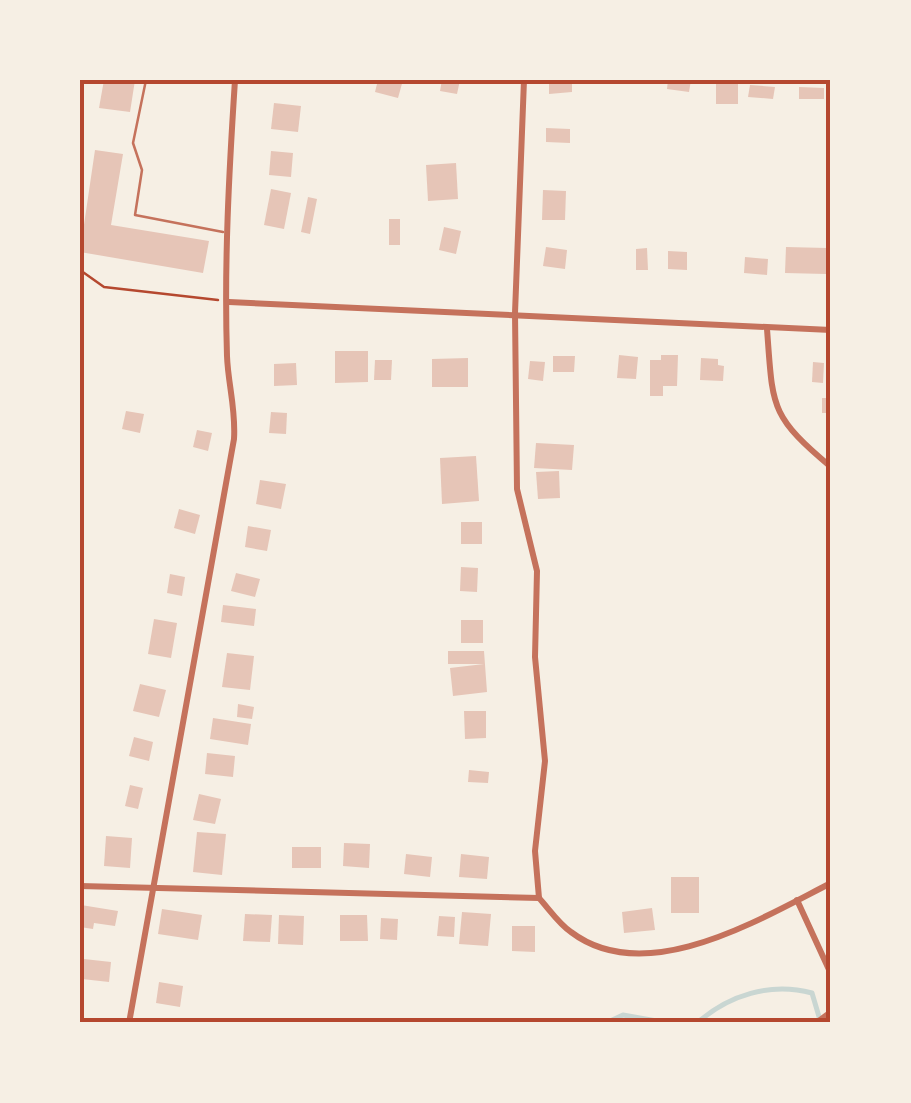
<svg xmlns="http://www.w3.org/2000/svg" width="911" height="1103" viewBox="0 0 911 1103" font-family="Roboto,sans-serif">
	<rect width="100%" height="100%" fill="#f6efe4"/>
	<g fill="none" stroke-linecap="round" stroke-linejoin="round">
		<!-- stream -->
		<g stroke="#c9d6d2" stroke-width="5">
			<path d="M606 1023 623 1015 668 1023"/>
			<path d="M697 1023C729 995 770 982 812 993L820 1020"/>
		</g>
	</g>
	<!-- building -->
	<g fill="#e6c5b7">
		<path d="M104 80H135L130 112 99 108Z"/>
		<path d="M378 80H403L398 98 375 92Z"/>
		<path d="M442 80H460L457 94 440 91Z"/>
		<path d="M549 80H572V92L549 94Z"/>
		<path d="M668 80H691L689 92 667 89Z"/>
		<rect x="716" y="80" width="22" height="24"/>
		<path d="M750 85 775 87 773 99 748 97Z"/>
		<path d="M799 87 824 88V99H799Z"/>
		<path d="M274 103 301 106 298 132 271 129Z"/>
		<path d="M546 128 570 129V143L546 142Z"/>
		<path d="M95 150 123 154 111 225 209 241 203 273 80 252Z"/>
		<path d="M271 151 293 153 291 177 269 175Z"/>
		<path d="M456 163 458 199 428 201 426 165Z"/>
		<path d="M271 189 291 193 284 229 264 225Z"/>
		<path d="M543 190 566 191 565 220H542Z"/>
		<path d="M308 197 317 199 310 234 301 232Z"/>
		<rect x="389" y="219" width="11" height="26"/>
		<path d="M444 227 461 231 456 254 439 250Z"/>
		<path d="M546 247 567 250 565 269 543 266Z"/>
		<path d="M786 247 827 248 826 274 785 273Z"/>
		<path d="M647 248 648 270H636V249Z"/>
		<path d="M668 251 687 252V270L668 269Z"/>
		<path d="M745 257 768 259 767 275 744 273Z"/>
		<path d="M335 351H368V382L335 383Z"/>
		<path d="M619 355 638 357 636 379 617 378Z"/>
		<path d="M661 355H678L677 386H663V396H650V360H661Z"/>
		<path d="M553 356H575L574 372H553Z"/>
		<path d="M468 358V387H432V359Z"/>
		<path d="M701 358 718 359V365L724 366 723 381 700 380Z"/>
		<path d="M375 360H392L391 380H374Z"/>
		<path d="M530 361 545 362 543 381 528 379Z"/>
		<path d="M813 362 824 363 823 383 812 382Z"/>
		<path d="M296 363 297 385 274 386V364Z"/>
		<rect x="822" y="398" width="9" height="15"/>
		<path d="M126 411 144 414 140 433 122 429Z"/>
		<path d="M271 412 287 413 286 434 269 433Z"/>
		<path d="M197 430 212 433 208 451 193 447Z"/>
		<path d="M536 443 574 445 572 470 534 468Z"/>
		<path d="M476 456 479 501 442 504 440 458Z"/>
		<path d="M559 471 560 498 538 499 536 472Z"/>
		<path d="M260 480 286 484 281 509 256 504Z"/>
		<path d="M179 509 200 515 195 534 174 528Z"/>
		<rect x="461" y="522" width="21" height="22"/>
		<path d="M248 526 271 530 267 551 245 547Z"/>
		<path d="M461 567 478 568 477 592 460 591Z"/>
		<path d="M236 573 260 579 255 597 231 591Z"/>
		<path d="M170 574 185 577 182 596 167 593Z"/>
		<path d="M223 605 256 609 254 626 221 622Z"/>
		<path d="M154 619 177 623 171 658 148 654Z"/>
		<rect x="461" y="620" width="22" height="23"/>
		<path d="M448 651H484L487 692 453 696 450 668 484 664H448Z"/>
		<path d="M227 653 254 656 250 690 222 687Z"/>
		<path d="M140 684 166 690 159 717 133 711Z"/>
		<path d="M238 704 254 707 252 719 237 717Z"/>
		<path d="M464 711H486V738L465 739Z"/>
		<path d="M213 718 251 724 248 745 210 739Z"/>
		<path d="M134 737 153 742 149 761 129 756Z"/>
		<path d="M207 753 235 756 233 777 205 774Z"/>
		<path d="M469 770 489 772 488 783 468 782Z"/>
		<path d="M130 785 143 788 138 809 125 806Z"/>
		<path d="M199 794 221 799 215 824 193 820Z"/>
		<path d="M197 832 226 834 222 875 193 872Z"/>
		<path d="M106 836 132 838 130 868 104 866Z"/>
		<path d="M344 843 370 844 369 868 343 866Z"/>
		<rect x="292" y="847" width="29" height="21"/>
		<path d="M406 854 432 857 430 877 404 874Z"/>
		<path d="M461 854 489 857 487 879 459 877Z"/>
		<rect x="671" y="877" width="28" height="36"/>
		<path d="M81 905 118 911 115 926 94 923 93 929 80 927Z"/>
		<path d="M652 908 655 930 624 933 622 912Z"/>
		<path d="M162 909 202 915 198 940 158 934Z"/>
		<path d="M462 912 491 914 488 946 459 944Z"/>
		<path d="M245 914 272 915 270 942 243 941Z"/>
		<path d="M279 915 304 916 303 945 278 944Z"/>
		<path d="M340 915H367L368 941H340Z"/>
		<path d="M439 916 455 917 454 937 437 936Z"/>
		<path d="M381 918 398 919 397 940 380 939Z"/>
		<path d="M512 926H535V952L512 951Z"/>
		<path d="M84 959 111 962 109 982 82 979Z"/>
		<path d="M159 982 183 986 180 1007 156 1003Z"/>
	</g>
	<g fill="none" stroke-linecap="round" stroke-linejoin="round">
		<!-- path -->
		<path stroke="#b5482f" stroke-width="2.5" d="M80 270 104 287 218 300"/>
		<!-- service -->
		<path stroke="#c5725c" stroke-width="2.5" d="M146 80 133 143 142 170 135 215 223 232"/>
		<!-- minor -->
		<g stroke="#c5725c" stroke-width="6">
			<path d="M524 80 515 313 517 489 537 571 535 657 545 761 535 851 539 898"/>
			<path d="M229 302 831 330"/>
			<path d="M767 329C773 407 769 415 831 467"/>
			<path d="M80 886 539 898C549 909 559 924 571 932 646 989 760 919 831 883"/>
			<path d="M797 900 831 974"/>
			<path d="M129 1023 234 439C236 409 228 384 227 356 224 263 229 172 235 80"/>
			<path d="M816 1023 831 1012"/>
		</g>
	</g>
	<!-- border -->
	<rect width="911" height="1103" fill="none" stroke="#f6efe4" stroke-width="165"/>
	<rect x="82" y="82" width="746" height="938" fill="none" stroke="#b5482f" stroke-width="4"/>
</svg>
